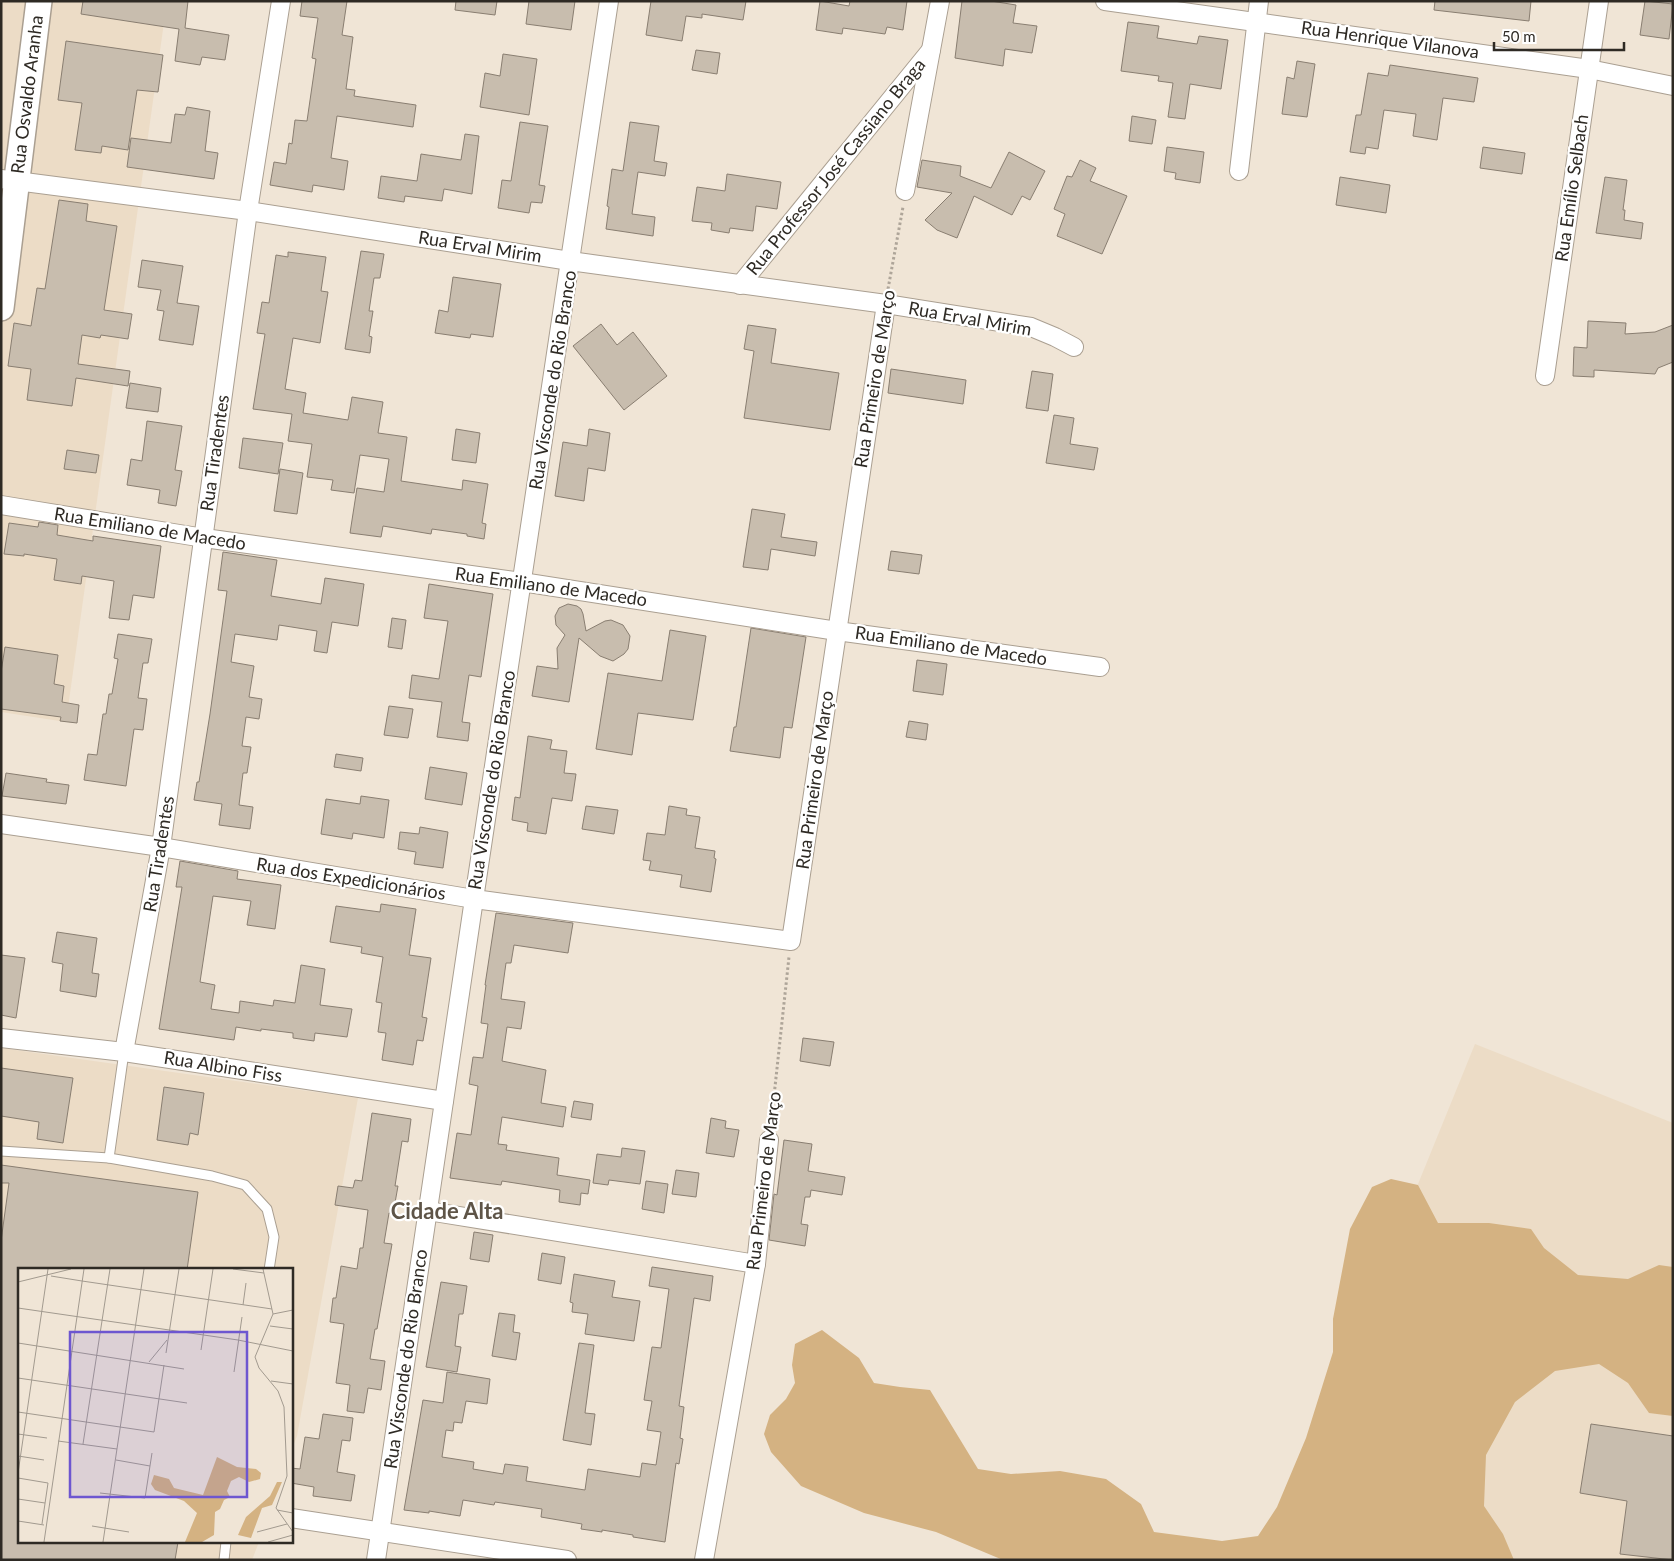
<svg xmlns="http://www.w3.org/2000/svg" width="1674" height="1561" viewBox="0 0 1674 1561" font-family="Lato,sans-serif">
	<rect width="100%" height="100%" fill="#f0e5d6"/>
	<!-- built -->
	<g fill="#ecdcc6">
		<path d="M1 1H167L66 722 1 712Z"/>
		<path d="M1475 1044 1673 1123V1560H1265Z"/>
		<path d="M1 1048 358 1098 297 1436 291 1451V1270H19V1542H259L252 1560H1Z"/>
	</g>
	<!-- forest -->
	<path fill="#d4b282" d="M1391 1179 1418 1185 1438 1223H1489L1531 1229 1544 1248 1578 1275 1628 1279 1659 1265 1673 1267V1416L1649 1413 1628 1383 1599 1364 1555 1371 1515 1402 1486 1455 1484 1506 1503 1534 1514 1560H1003L936 1532 864 1513 801 1486 771 1452 764 1434 770 1415 786 1399 795 1383 792 1365 795 1344 822 1330 859 1358 874 1383 900 1387 930 1390 978 1469 1011 1474 1060 1471 1106 1479 1141 1504 1154 1532 1222 1541 1258 1536 1277 1507 1306 1438 1333 1352V1319L1350 1229 1372 1187Z"/>
	<!-- building -->
	<g fill="#c8bdae" stroke="#897e71">
		<path d="M83 1H188L185 28 229 35 225 60 202 57 200 65 175 61 179 29 81 14Z"/>
		<path d="M302 1H347L342 35 353 37 346 89 355 90 354 96 416 105 413 127 337 116 331 158 348 161 344 190 313 185 312 192 270 185 274 162 286 164 289 143 292 144 295 120 307 121 316 59 312 58 318 18 300 16Z"/>
		<path d="M456 1H497L495 15 455 10Z"/>
		<path d="M529 1H575L571 30 526 24Z"/>
		<path d="M651 1H746L743 20 702 14V18L686 16 682 41 646 35Z"/>
		<path d="M820 1 849 6 850 1H907L903 30 887 27 885 34 843 28 842 34 816 30Z"/>
		<path d="M962 1H991L1016 5 1013 23 1037 26 1032 53 1005 49 1003 66 955 58Z"/>
		<path d="M1435 1H1531L1529 21 1434 10Z"/>
		<path d="M1645 1 1673 4 1669 39 1640 35Z"/>
		<path d="M1128 22 1159 26 1157 38 1197 44 1199 36 1228 40 1221 89 1190 84 1185 119 1168 117 1173 83 1158 81 1159 76 1121 71Z"/>
		<path d="M66 41 163 55 158 92 137 90 128 150 102 146 101 153 75 150 82 103 58 100Z"/>
		<path d="M696 50 720 53 717 74 692 70Z"/>
		<path d="M503 54 537 59 529 115 480 107 485 73 500 76Z"/>
		<path d="M1297 61 1315 64 1307 117 1282 114 1287 77 1294 79Z"/>
		<path d="M1390 65 1478 78 1474 102 1443 98 1437 140 1413 136 1416 114 1384 110 1378 149 1366 147 1365 154 1350 152 1356 115H1361L1368 73 1388 76Z"/>
		<path d="M187 107 210 111 205 151 218 153 214 179 127 167 131 138 171 143 175 114 185 115Z"/>
		<path d="M1132 116 1156 120 1152 144 1129 141Z"/>
		<path d="M520 122 548 126 539 185 545 186 542 203 531 202 529 213 498 208 502 180 511 181Z"/>
		<path d="M630 122 659 126 654 161 667 163 665 176 638 172 632 214 655 217 653 236 606 229 609 207 607 206 612 169 623 171Z"/>
		<path d="M465 134 479 136 472 194 444 189 442 201 405 196 404 202 378 198 381 176 417 181 421 154 461 160Z"/>
		<path d="M1167 147 1204 152 1200 183 1175 179 1176 173 1164 171Z"/>
		<path d="M1483 147 1525 153 1522 174 1480 168Z"/>
		<path d="M1009 152 1045 171 1030 200 1022 196 1012 215 974 196 957 238 937 230 925 220 952 193 917 187 922 160 961 166 960 176 991 188Z"/>
		<path d="M1080 160 1096 168 1090 181 1127 196 1102 254 1057 236 1065 214 1054 209 1067 176 1072 177Z"/>
		<path d="M727 174 781 182 777 209 756 206 753 231 730 228 729 233 711 230 712 223 692 221 697 187 725 191Z"/>
		<path d="M1340 177 1390 185 1386 213 1336 205Z"/>
		<path d="M1605 177 1627 180 1623 210H1625L1624 220 1643 223 1641 239 1596 233Z"/>
		<path d="M59 200 88 204 86 221 117 226 104 310 132 314 128 339 101 335 100 338 82 335 78 364 130 371 128 386 76 378 72 406 27 400 31 369 8 366 14 323 31 326 37 288 45 289Z"/>
		<path d="M361 251 384 254 380 278H374L369 311H373L369 336 372 337 370 353 345 349Z"/>
		<path d="M288 252 326 257 321 291 328 292 320 343 293 338 285 389 306 393 303 413 348 420 352 397 383 402 378 433 407 437 401 481 462 490 463 480 488 484 482 523 486 524 484 539 467 536V534L432 529 431 534 383 526 381 537 350 533 357 488 384 492 389 459 360 455 354 493 331 490 333 480 307 477 312 444 288 441 292 414 253 409 265 334 257 333 262 302 269 303 276 255 288 257Z"/>
		<path d="M142 260 183 266 177 303 199 306 193 345 159 340 164 311 157 310 161 290 138 287Z"/>
		<path d="M453 277 501 284 493 337 471 334 470 338 435 333 439 310 448 312Z"/>
		<path d="M1588 321 1626 323 1625 334 1655 332 1673 325V362L1658 368 1655 374 1594 370V377L1573 376 1574 347 1587 348Z"/>
		<path d="M601 324 617 345 633 332 667 376 624 410 573 346Z"/>
		<path d="M748 325 776 329 771 363 839 373 830 430 744 418 754 351 744 349Z"/>
		<path d="M891 369 966 380 963 404 888 393Z"/>
		<path d="M1032 371 1053 374 1048 411 1026 408Z"/>
		<path d="M130 383 161 388 158 412 126 408Z"/>
		<path d="M1054 415 1074 418 1070 444 1098 448 1094 470 1046 463Z"/>
		<path d="M147 421 182 426 175 470 182 471 176 506 158 503 160 490 127 485 131 459 142 461Z"/>
		<path d="M456 429 480 433 476 463 452 460Z"/>
		<path d="M589 429 610 433 605 471 588 468 584 501 555 496 563 442 587 446Z"/>
		<path d="M243 438 283 443 278 474 239 468Z"/>
		<path d="M67 450 99 455 96 473 64 469Z"/>
		<path d="M280 469 303 473 297 514 274 511Z"/>
		<path d="M752 509 785 514 781 537 817 542 815 556 771 549 768 570 743 567Z"/>
		<path d="M39 522 58 525 57 535 93 541V536L161 546 154 598 133 595 129 620 109 618 114 581 82 576 81 584 54 580 57 559 24 554V556L4 554 9 523 38 527Z"/>
		<path d="M891 551 922 555 919 574 888 570Z"/>
		<path d="M223 552 277 560 271 596 321 604 325 578 364 584 358 626 332 622 327 653 314 651 317 631 279 625 277 640 235 634 231 662 254 666 249 697 262 699 259 719 246 717 242 746 251 747 247 773H243L239 805 253 807 250 829 219 825 222 804 194 800 197 782H199L210 714 227 591 218 590Z"/>
		<path d="M429 584 493 594 481 677 469 675 462 722 470 723 468 741 437 737 442 702 409 698 412 675 439 679 448 621 424 618Z"/>
		<path d="M568 604 577 606 581 609 583 614 586 631 605 621 611 620 623 625 630 636 628 649 624 654 613 661 600 656 579 638 569 702 532 696 537 666 558 669 557 648 565 635 556 625 555 616 559 608Z"/>
		<path d="M392 618 406 620 402 649 388 647Z"/>
		<path d="M751 628 806 637 792 728 784 727 780 758 730 751 734 727H736Z"/>
		<path d="M670 630 706 636 693 720 638 713 632 755 596 749 608 673 662 681Z"/>
		<path d="M118 634 152 639 148 663H143L138 698 147 699 143 730 134 729 126 786 84 780 88 754 97 755 103 714H106L109 694H112L118 659 114 658Z"/>
		<path d="M5 647 58 655 54 684 64 686 62 702 79 705 77 723 60 721 61 717 1 709V672Z"/>
		<path d="M917 660 947 664 943 695 913 691Z"/>
		<path d="M389 706 413 709 408 738 384 735Z"/>
		<path d="M909 721 928 724 926 740 906 737Z"/>
		<path d="M528 736 552 740 550 749 567 751 564 773 576 774 572 801 552 798 546 834 527 831 528 823 512 820 515 797 520 798Z"/>
		<path d="M336 754 363 758 361 771 334 767Z"/>
		<path d="M430 767 467 773 462 805 425 799Z"/>
		<path d="M6 773 47 779 46 782 69 785 66 804 2 796Z"/>
		<path d="M361 796 389 800 384 838 353 833 352 839 321 834 326 799 360 804Z"/>
		<path d="M586 806 618 810 614 834 582 829Z"/>
		<path d="M669 806 687 809 686 815 700 817 695 848 715 851 714 858 716 859 711 892 680 887 682 875 649 870 651 861 643 860 647 833 665 835Z"/>
		<path d="M420 827 448 832 443 868 414 864 416 852 398 849 400 832 419 834Z"/>
		<path d="M180 861 238 871 237 879 281 885 275 929 247 925 251 901 213 896 200 982 215 985 211 1009 239 1013 240 1001 273 1006 274 1000 295 1003 301 965 325 969 320 1005 352 1009 347 1037 315 1033 314 1041 293 1038V1033L261 1029V1031L236 1027 234 1040 159 1029 182 887H176Z"/>
		<path d="M381 904 416 909 409 955 431 958 422 1017 427 1018 423 1041 417 1040 413 1065 382 1060 386 1033 378 1032 382 1003 376 1002 383 957 361 953 362 947 330 942 336 906 380 912Z"/>
		<path d="M496 913 573 923 568 953 514 945 511 963H506L501 999 525 1002 521 1029 507 1027 502 1061 546 1070 541 1103 566 1107 563 1127 502 1117 498 1144 507 1145 506 1150 559 1158 557 1175 590 1180 588 1194 581 1193 580 1205 559 1202 560 1190 502 1181 501 1185 450 1178 457 1133 471 1135 478 1086 469 1084 473 1057 483 1058 488 1024 481 1023 486 985H485Z"/>
		<path d="M57 932 97 938 92 973 99 974 96 997 60 991 63 964 52 962Z"/>
		<path d="M1 955 25 958 16 1018 1 1015Z"/>
		<path d="M803 1038 834 1042 830 1066 800 1061Z"/>
		<path d="M1 1068 73 1078 63 1143 37 1139 39 1122 1 1116Z"/>
		<path d="M164 1087 204 1093 198 1135 190 1133 188 1145 157 1140Z"/>
		<path d="M574 1101 593 1104 591 1120 571 1117Z"/>
		<path d="M372 1113 411 1119 408 1142 402 1141 395 1186H398L393 1214 389 1213 384 1243 392 1244 377 1329H375L370 1359 385 1361 381 1390 368 1388 364 1413 347 1411 350 1385 336 1383 344 1324 330 1322 333 1298H336L341 1266 357 1269 360 1248H363L368 1210 335 1205 338 1186 353 1188 355 1180 362 1181Z"/>
		<path d="M711 1118 726 1121 725 1128 739 1130 734 1157 706 1153Z"/>
		<path d="M784 1140 812 1144 808 1171 845 1177 842 1195 811 1190 810 1197H805L801 1224 808 1225 805 1246 769 1240 774 1194 777 1195Z"/>
		<path d="M622 1148 645 1151 640 1184 609 1180 608 1185 593 1183 597 1154 621 1157Z"/>
		<path d="M1 1165 198 1192 187 1270H19V1542H178L175 1560H1V1241L9 1183H1Z"/>
		<path d="M676 1170 699 1173 696 1197 672 1194Z"/>
		<path d="M646 1181 668 1184 664 1213 642 1209Z"/>
		<path d="M474 1232 493 1235 489 1262 470 1259Z"/>
		<path d="M542 1253 565 1257 561 1284 538 1280Z"/>
		<path d="M652 1267 713 1276 710 1301 694 1298 679 1406 684 1407 680 1438 683 1439 679 1464 676 1463 665 1542 633 1537V1535L602 1530V1532L581 1529 582 1524 541 1517 542 1509 495 1502 494 1505 463 1500 460 1516 429 1511V1513L404 1510 423 1400 443 1403 447 1372 490 1379 487 1404 466 1401 462 1423 454 1422 453 1431 446 1430 442 1457 474 1462 473 1469 503 1474 505 1464 528 1467 526 1481 585 1490 588 1469 640 1477 642 1463 656 1465 661 1432 647 1430 652 1401 644 1400 652 1347 661 1348 669 1289 649 1286Z"/>
		<path d="M574 1274 615 1281 612 1297 640 1301 634 1341 585 1334 588 1314 572 1312 573 1303 570 1302Z"/>
		<path d="M441 1282 467 1286 463 1314H459L455 1346 461 1347 457 1372 426 1367Z"/>
		<path d="M499 1313 515 1315 513 1332 520 1333 516 1360 492 1356Z"/>
		<path d="M579 1343 594 1345 585 1413 595 1414 591 1445 563 1440Z"/>
		<path d="M323 1414 353 1418 350 1441 342 1440 337 1472 355 1475 351 1501 313 1496 314 1487 291 1483V1468L300 1469 305 1437 319 1439Z"/>
		<path d="M1591 1424 1673 1436V1560L1620 1554 1627 1501 1580 1493Z"/>
	</g>
	<g fill="none" stroke-linecap="round" stroke-linejoin="round">
		<defs>
			<g id="service">
				<path d="M1 1151 109 1158 212 1176 245 1185 267 1209 274 1237 269 1270"/>
				<path d="M109 1158 124 1052"/>
				<path d="M224 1560 226 1542"/>
			</g>
			<g id="minor">
				<path d="M1105 1 1589 69 1673 86"/>
				<path d="M1239 171 1259 1"/>
				<path d="M1 179 248 211 570 261 886 304 1031 327 1055 337 1074 347"/>
				<path d="M905 191 940 1"/>
				<path d="M740 285 931 50"/>
				<path d="M1545 376 1599 1"/>
				<path d="M1 505 204 538 522 582 837 631 1100 667"/>
				<path d="M1 824 161 847 474 899 791 941 886 304"/>
				<path d="M1 1038 124 1052 444 1101"/>
				<path d="M124 1052 161 847 248 211 281 1"/>
				<path d="M428 1211 756 1264"/>
				<path d="M291 1518 567 1560"/>
				<path d="M376 1560 474 899 609 1"/>
				<path d="M704 1560 756 1264 769 1140"/>
			</g>
			<g id="secondary">
				<path id="s1" d="M1 308 39 1"/>
			</g>
		</defs>
		<!-- service casing -->
		<use href="#service" stroke="#aa9f91" stroke-width="11"/>
		<!-- minor casing -->
		<use href="#minor" stroke="#aa9f91" stroke-width="20"/>
		<!-- secondary casing -->
		<use href="#secondary" stroke="#aa9f91" stroke-width="28"/>
		<!-- path -->
		<g stroke="#aea599" stroke-width="3" stroke-dasharray="2.5 2.5" stroke-linecap="butt">
			<path d="M888 289 903 207"/>
			<path d="M771 1124 789 957"/>
		</g>
		<!-- service -->
		<use href="#service" stroke="#fff" stroke-width="9"/>
		<!-- minor -->
		<use href="#minor" stroke="#fff" stroke-width="18"/>
		<!-- secondary -->
		<use href="#secondary" stroke="#fff" stroke-width="25"/>
	</g>
	<g text-anchor="middle" stroke-width="4.5" stroke-linejoin="round" paint-order="stroke">
		<!-- street labels -->
		<g font-size="18" fill="#2e2a24" stroke="#fff">
			<text transform="translate(1390 40) rotate(8)" y="6">Rua Henrique Vilanova</text>
			<text dy="6" stroke="none"><textPath href="#s1" startOffset="215">Rua Osvaldo Aranha</textPath></text>
			<text transform="translate(836 167) rotate(-51)" y="6">Rua Professor José Cassiano Braga</text>
			<text transform="translate(1572 188) rotate(-82)" y="6">Rua Emílio Selbach</text>
			<text transform="translate(480 247) rotate(9)" y="6">Rua Erval Mirim</text>
			<text transform="translate(970 319) rotate(10)" y="6">Rua Erval Mirim</text>
			<text transform="translate(875 379) rotate(-81)" y="6">Rua Primeiro de Março</text>
			<text transform="translate(553 380) rotate(-81)" y="6">Rua Visconde do Rio Branco</text>
			<text transform="translate(215 453) rotate(-82)" y="6">Rua Tiradentes</text>
			<text transform="translate(150 529) rotate(9)" y="6">Rua Emiliano de Macedo</text>
			<text transform="translate(551 587) rotate(8)" y="6">Rua Emiliano de Macedo</text>
			<text transform="translate(951 646) rotate(8)" y="6">Rua Emiliano de Macedo</text>
			<text transform="translate(492 780) rotate(-81)" y="6">Rua Visconde do Rio Branco</text>
			<text transform="translate(815 780) rotate(-82)" y="6">Rua Primeiro de Março</text>
			<text transform="translate(159 854) rotate(-81)" y="6">Rua Tiradentes</text>
			<text transform="translate(351 879) rotate(9)" y="6">Rua dos Expedicionários</text>
			<text transform="translate(223 1067) rotate(9)" y="6">Rua Albino Fiss</text>
			<text transform="translate(764 1181) rotate(-83)" y="6">Rua Primeiro de Março</text>
			<text transform="translate(406 1359) rotate(-82)" y="6">Rua Visconde do Rio Branco</text>
		</g>
		<!-- district labels -->
		<g font-size="22" font-weight="bold" fill="#5e5447" stroke="#fff">
			<text x="447" y="1219">Cidade Alta</text>
		</g>
	</g>
	<!-- overview -->
	<g transform="translate(18 1268)">
		<rect width="275" height="275" fill="#f0e5d6"/>
		<path d="M199 189 219 199 238 201 243 205 242 211 231 214 221 209 213 213 209 223 212 229 206 232 202 241 197 244 196 267 184 274H167L179 245 166 233 137 222 133 216 136 207 151 211 156 220 185 227ZM259 214H264L254 237 244 240 233 270 220 267 228 249 252 228Z" fill="#d4b282"/>
		<path fill="none" stroke="#a29a8f" stroke-width="1" d="M215 1 246 5M245 1 255 46 237 89 241 100 260 123 266 139 269 208 258 240 275 264M33 8 64 13M64 13 254 41M0 14 53 1M225 37 228 15M0 40 220 72 275 83M255 46 275 42M252 58 275 61M0 75 166 101M183 82 195 1M148 85 161 1M131 94 149 72M216 104 224 49M0 110 169 135M253 113 275 116M0 144 136 164 146 97M0 166 29 170M40 173 99 181M65 176 92 1M0 188 26 192M98 192 132 198M0 205 30 1M0 210 30 215 24 256M82 225 127 230 134 185M0 231 27 235M259 242 275 245M0 253 26 257M74 258 111 264M239 264 269 256M26 274 66 1M85 274 126 1M250 274 275 267"/>
		<path fill="#6d56d0" fill-opacity="0.15" stroke="#6d56d0" stroke-width="2.5" d="M52 64H229V229H52Z"/>
		<rect width="275" height="275" fill="none" stroke="#2e2a24" stroke-width="2.5"/>
	</g>
	<!-- border -->
	<rect width="1674" height="1561" fill="none" stroke="#2e2a24" stroke-width="5"/>
	<!-- scale -->
	<path d="M1494 42v8h130v-8" fill="none" stroke="#2e2a24" stroke-width="2.5"/>
	<text x="1502" y="42" font-size="15" fill="#2e2a24" stroke="#ffffff" stroke-width="4" paint-order="stroke">50 m</text>
</svg>
